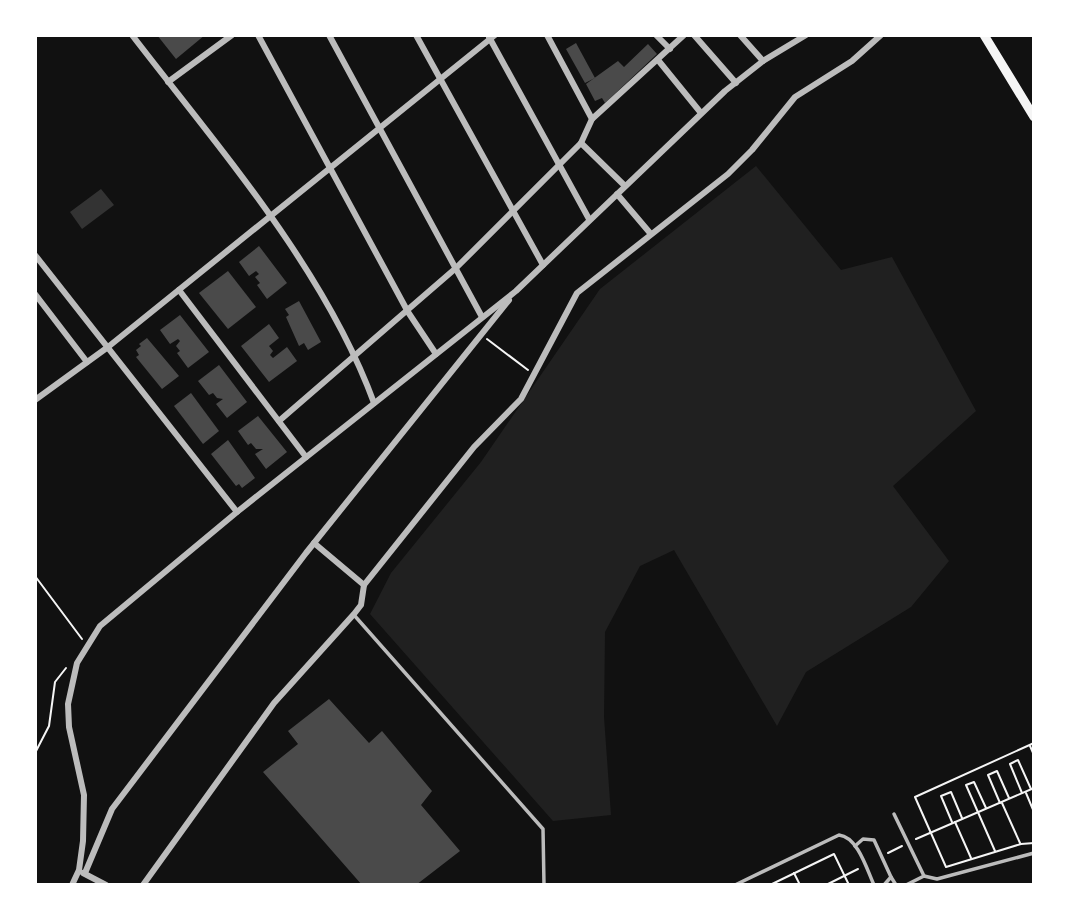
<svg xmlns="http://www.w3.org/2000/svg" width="1069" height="920" viewBox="0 0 1069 920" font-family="Helvetica,sans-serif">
	<rect width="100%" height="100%" fill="#111"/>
	<!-- green -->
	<path fill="#202020" d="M756 166 841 270 892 257 976 411 893 486 949 561 911 607 806 672 777 726 674 550 640 566 605 632 604 717 611 815 553 821 370 614 391 573 481 462 600 289Z"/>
	<!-- water -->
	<path fill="#333" d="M101 189 114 205 82 229 70 212Z"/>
	<!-- building -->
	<g fill="#4a4a4a">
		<path d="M157 35H205L176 59Z"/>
		<path d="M576 43 595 78 585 83 566 49Z"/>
		<path d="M648 44 657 54 605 103 602 98 595 101 586 84 618 61 624 67Z"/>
		<path d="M259 246 287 283 267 299 257 285 260 283 255 277 259 274 256 271 249 276 239 262Z"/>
		<path d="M228 271 256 307 228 329 199 293Z"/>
		<path d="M299 301 321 342 308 350 304 343 299 346 286 317 289 315 285 309Z"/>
		<path d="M180 315 209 352 188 368 177 353 180 351 176 346 180 341 178 339 170 344 160 330Z"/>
		<path d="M269 324 279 338 269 346 273 351 270 355 273 358 287 347 297 361 269 382 241 346Z"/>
		<path d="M147 338 179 376 162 389 136 357 139 355 136 350 141 346 139 344Z"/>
		<path d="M219 365 247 402 227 418 216 404 223 399 217 398 213 393 209 395 198 381Z"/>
		<path d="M191 393 219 431 203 444 174 406Z"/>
		<path d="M258 416 287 452 266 469 255 454 263 449H256L251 443 248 445 238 431Z"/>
		<path d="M228 440 255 478 242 488 239 484 236 486 211 454Z"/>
		<path d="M329 699 369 743 382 731 432 791 421 805 460 851 416 885H362L263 772 298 744 288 731Z"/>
	</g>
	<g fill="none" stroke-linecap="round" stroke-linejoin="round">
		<!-- path -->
		<g stroke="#f5f5f5" stroke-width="2">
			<path d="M487 339 528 370"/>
			<path d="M35 576 82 639"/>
			<path d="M1034 743 915 797 946 867 1021 844 1034 843"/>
			<path d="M1030 746 1034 755"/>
			<path d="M35 753 49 726 55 682 66 668"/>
			<path d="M1022 793 1010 764 1018 760 1031 789"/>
			<path d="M1026 793 1034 812"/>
			<path d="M1000 803 988 775 997 771 1009 798"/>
			<path d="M1002 803 1020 843"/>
			<path d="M986 808 974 782 966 785 995 851"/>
			<path d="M952 822 941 796 951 792 962 818"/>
			<path d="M955 822 971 858"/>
			<path d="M916 839 1034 788"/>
			<path d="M888 853 902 846"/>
			<path d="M794 873 800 885"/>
			<path d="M770 885 834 854 849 885"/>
			<path d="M826 885 858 869"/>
		</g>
		<!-- service -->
		<g stroke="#bcbcbc" stroke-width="3.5">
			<path d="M354 615 543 829 544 885"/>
			<path d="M894 814 924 876"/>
			<path d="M855 846 863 839 874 840 891 877 884 885"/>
			<path d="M891 877 896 885"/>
			<path d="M735 885 839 835C858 837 867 870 874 885"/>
			<path d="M906 885 924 876 937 879 1034 853"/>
		</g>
		<!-- minor -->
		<g stroke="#bcbcbc" stroke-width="6">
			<path d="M132 35C218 147 325 269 374 403"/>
			<path d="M258 35 408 312 436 354"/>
			<path d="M329 35 482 317"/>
			<path d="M416 35 543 265"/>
			<path d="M547 35 592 119"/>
			<path d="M656 35 670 49"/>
			<path d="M694 35 736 83"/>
			<path d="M740 35 763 61"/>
			<path d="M489 37 589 219"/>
			<path d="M658 60 701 113"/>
			<path d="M168 82 232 35"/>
			<path d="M581 143 625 186"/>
			<path d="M617 194 650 233"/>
			<path d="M35 255 237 512"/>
			<path d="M179 290 306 457"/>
			<path d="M35 294 87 362"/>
			<path d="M35 400 108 347 495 35"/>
			<path d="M279 421 456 268 581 143 592 119 684 35"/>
			<path d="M314 543 364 585"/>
			<path d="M83 873 106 885"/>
			<path d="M85 873 112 809 306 553 509 300"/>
			<path d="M72 885 79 870 83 841 84 795 69 727 68 704 77 663 100 626 237 512 516 291 725 91 763 61 806 35"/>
			<path d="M143 885 274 703 354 614 361 605 364 585 474 447 521 399 577 293 728 174 752 150 795 97 852 61 881 35"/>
		</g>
		<!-- secondary -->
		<path stroke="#f5f5f5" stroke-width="9" d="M984 35 1034 117"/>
	</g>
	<!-- border -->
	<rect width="1069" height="920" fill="none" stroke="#ffffff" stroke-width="74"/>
</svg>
